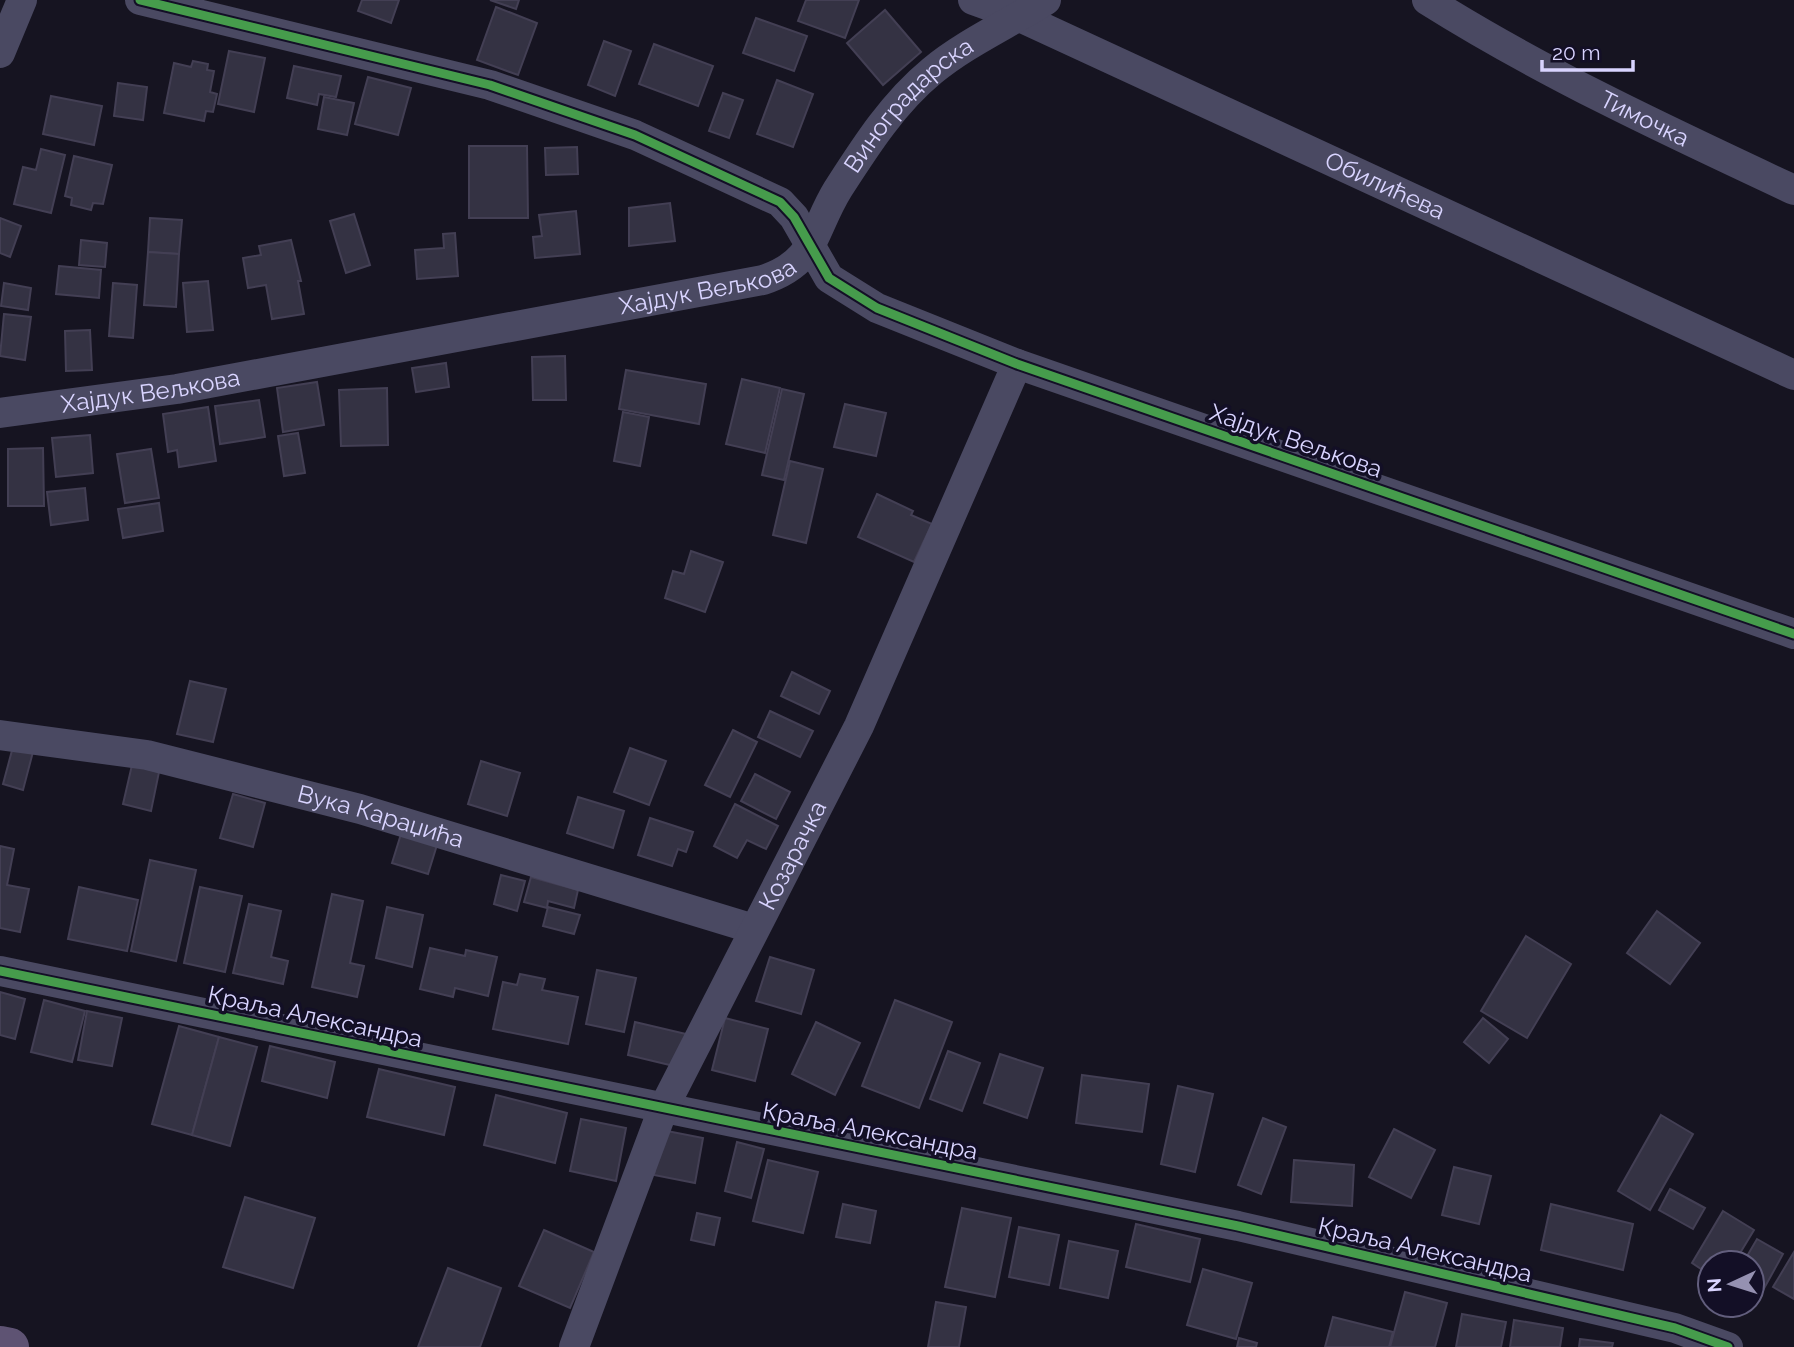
<svg xmlns="http://www.w3.org/2000/svg" width="1794" height="1347" viewBox="0 0 1794 1347" font-family="Raleway,sans-serif">
	<rect width="100%" height="100%" fill="#161421"/>
	<!-- building -->
	<g fill="#343243" stroke="#433f54" stroke-width="2">
		<path d="M362 0H399L391 23 358 11Z"/>
		<path d="M490 0H519L516 9Z"/>
		<path d="M806 0H859L845 38 798 21Z"/>
		<path d="M496 7 537 23 518 75 477 60Z"/>
		<path d="M885 10 921 52 883 85 847 43Z"/>
		<path d="M756 18 807 36 794 71 743 53Z"/>
		<path d="M604 41 631 51 615 96 588 85Z"/>
		<path d="M654 44 713 66 698 106 639 84Z"/>
		<path d="M229 51 265 58 254 112 218 104Z"/>
		<path d="M193 61 208 64 207 70 214 71 210 92 217 94 213 112 206 111 204 121 164 113 174 63 191 67Z"/>
		<path d="M294 66 341 76 336 97 319 94 317 105 287 98Z"/>
		<path d="M368 77 411 88 398 135 355 124Z"/>
		<path d="M777 80 813 94 793 147 757 134Z"/>
		<path d="M118 83 147 87 143 120 114 116Z"/>
		<path d="M723 93 743 100 729 138 709 131Z"/>
		<path d="M51 96 102 106 94 145 43 134Z"/>
		<path d="M324 97 354 103 347 135 318 129Z"/>
		<path d="M469 146H527L528 218H469Z"/>
		<path d="M577 147 578 174 546 175 545 148Z"/>
		<path d="M41 149 65 155 51 213 14 204 23 167 36 170Z"/>
		<path d="M74 156 112 165 103 204 93 203 91 210 71 205 72 198 65 196Z"/>
		<path d="M670 203 675 241 629 246V208Z"/>
		<path d="M576 211 580 254 535 258 533 237 542 236 539 215Z"/>
		<path d="M354 214 370 265 346 273 330 221Z"/>
		<path d="M0 218 21 226 10 257 0 253Z"/>
		<path d="M150 218 182 220 179 254 148 252Z"/>
		<path d="M455 233 458 276 417 279 415 250 444 248 443 234Z"/>
		<path d="M81 240 107 243 105 267 79 265Z"/>
		<path d="M291 240 301 281H298L304 314 272 319 266 285 248 288 243 258 261 255 259 246Z"/>
		<path d="M148 252 179 254 176 307 144 305Z"/>
		<path d="M59 266 101 270 99 298 56 294Z"/>
		<path d="M208 281 213 330 187 332 183 283Z"/>
		<path d="M4 283 31 288 28 310 1 306Z"/>
		<path d="M113 283 137 285 133 338 109 336Z"/>
		<path d="M4 314 31 317 25 360 0 356Z"/>
		<path d="M90 330 92 370 66 371 65 331Z"/>
		<path d="M565 356 566 400H533L532 357Z"/>
		<path d="M446 363 449 387 416 392 412 368Z"/>
		<path d="M626 370 706 384 699 424 619 409Z"/>
		<path d="M742 379 780 388 765 453 726 444Z"/>
		<path d="M317 382 324 425 283 432 277 388Z"/>
		<path d="M387 388 388 445 341 446 339 390Z"/>
		<path d="M782 389 804 394 784 480 762 475Z"/>
		<path d="M259 400 265 437 220 444 215 406Z"/>
		<path d="M845 404 886 413 876 456 834 447Z"/>
		<path d="M208 407 216 461 179 467 177 450 168 452 163 414Z"/>
		<path d="M623 412 649 417 640 466 614 461Z"/>
		<path d="M298 433 305 473 284 476 278 436Z"/>
		<path d="M90 435 93 473 56 477 52 438Z"/>
		<path d="M43 448 44 506H8V449Z"/>
		<path d="M151 449 159 498 125 503 117 454Z"/>
		<path d="M790 461 823 469 806 543 773 535Z"/>
		<path d="M85 488 88 520 51 525 47 492Z"/>
		<path d="M877 494 913 511 911 515 932 524 914 562 858 537Z"/>
		<path d="M159 503 163 531 123 538 118 509Z"/>
		<path d="M691 551 723 562 705 612 665 598 673 571 684 574Z"/>
		<path d="M792 672 830 691 819 714 781 696Z"/>
		<path d="M190 681 226 689 213 742 177 734Z"/>
		<path d="M770 711 813 731 800 757 758 737Z"/>
		<path d="M733 730 757 742 730 797 705 785Z"/>
		<path d="M14 743 34 748 23 790 3 784Z"/>
		<path d="M630 748 666 761 649 805 614 792Z"/>
		<path d="M481 761 520 773 507 816 468 804Z"/>
		<path d="M132 765 159 772 151 811 123 804Z"/>
		<path d="M755 774 790 792 776 819 741 801Z"/>
		<path d="M233 794 265 803 253 847 220 838Z"/>
		<path d="M578 797 624 811 613 848 567 833Z"/>
		<path d="M735 804 778 826 766 849 747 840 737 858 714 846Z"/>
		<path d="M650 818 693 832 686 852 678 849 672 866 638 855Z"/>
		<path d="M401 834 437 845 428 874 392 863Z"/>
		<path d="M0 846 14 849 7 885 29 889 20 932 0 928Z"/>
		<path d="M150 860 196 870 176 961 131 951Z"/>
		<path d="M501 875 525 881 517 911 494 904Z"/>
		<path d="M531 877 578 890 574 908 548 901 547 908 524 902Z"/>
		<path d="M79 887 138 900 127 951 68 939Z"/>
		<path d="M200 887 242 896 225 972 184 963Z"/>
		<path d="M332 894 363 901 350 963 364 966 357 997 312 987Z"/>
		<path d="M249 904 281 911 271 957 288 961 283 984 233 973Z"/>
		<path d="M387 907 423 915 412 967 376 958Z"/>
		<path d="M548 907 580 915 574 934 543 926Z"/>
		<path d="M1657 911 1700 943 1670 984 1627 953Z"/>
		<path d="M1526 936 1571 964 1527 1038 1481 1011Z"/>
		<path d="M430 948 465 956 466 950 497 957 488 996 455 988 453 997 420 989Z"/>
		<path d="M770 957 814 970 801 1014 756 1001Z"/>
		<path d="M597 970 636 978 624 1032 586 1024Z"/>
		<path d="M520 974 545 979 542 990 578 997 568 1044 493 1029 503 982 517 985Z"/>
		<path d="M0 992 25 999 15 1039 0 1035Z"/>
		<path d="M44 1000 85 1011 72 1062 31 1052Z"/>
		<path d="M895 1000 952 1022 919 1108 862 1086Z"/>
		<path d="M87 1011 122 1018 112 1066 78 1060Z"/>
		<path d="M725 1018 768 1029 755 1081 712 1070Z"/>
		<path d="M1483 1018 1508 1039 1489 1063 1464 1042Z"/>
		<path d="M635 1022 686 1034 678 1067 628 1055Z"/>
		<path d="M816 1022 860 1043 835 1095 792 1074Z"/>
		<path d="M179 1026 219 1037 192 1135 152 1124Z"/>
		<path d="M219 1037 257 1047 230 1146 192 1135Z"/>
		<path d="M270 1046 335 1062 327 1098 262 1081Z"/>
		<path d="M948 1051 980 1063 962 1111 930 1099Z"/>
		<path d="M1000 1054 1043 1068 1027 1118 984 1103Z"/>
		<path d="M379 1069 455 1087 444 1135 367 1117Z"/>
		<path d="M1082 1075 1149 1084 1142 1132 1076 1123Z"/>
		<path d="M1178 1086 1213 1094 1195 1172 1161 1164Z"/>
		<path d="M496 1095 567 1113 555 1163 484 1145Z"/>
		<path d="M1661 1115 1693 1134 1650 1210 1618 1191Z"/>
		<path d="M1263 1118 1286 1127 1261 1194 1238 1185Z"/>
		<path d="M581 1119 626 1128 616 1181 570 1171Z"/>
		<path d="M1394 1129 1435 1150 1411 1198 1369 1177Z"/>
		<path d="M662 1130 703 1138 695 1183 654 1175Z"/>
		<path d="M737 1142 764 1149 751 1198 725 1191Z"/>
		<path d="M768 1160 818 1172 803 1233 753 1221Z"/>
		<path d="M1294 1160 1354 1165 1352 1206 1291 1202Z"/>
		<path d="M1454 1167 1491 1176 1479 1224 1442 1215Z"/>
		<path d="M1670 1189 1705 1208 1693 1229 1659 1210Z"/>
		<path d="M245 1197 315 1218 293 1288 223 1267Z"/>
		<path d="M843 1204 876 1211 870 1243 836 1237Z"/>
		<path d="M1551 1204 1633 1224 1623 1270 1541 1250Z"/>
		<path d="M962 1208 1011 1218 995 1297 945 1287Z"/>
		<path d="M1723 1211 1754 1230 1734 1263H1710V1275L1692 1263Z"/>
		<path d="M697 1213 720 1218 714 1245 691 1240Z"/>
		<path d="M1136 1224 1200 1239 1190 1282 1126 1267Z"/>
		<path d="M1019 1227 1059 1235 1049 1285 1009 1277Z"/>
		<path d="M544 1230 594 1252 570 1308 519 1286Z"/>
		<path d="M1757 1239 1783 1254 1761 1294 1752 1289V1263H1743Z"/>
		<path d="M1069 1241 1118 1251 1108 1298 1060 1288Z"/>
		<path d="M1794 1252V1299L1773 1287Z"/>
		<path d="M448 1268 501 1288 480 1347H418Z"/>
		<path d="M1203 1269 1252 1283 1236 1339 1187 1325Z"/>
		<path d="M1405 1292 1447 1303 1435 1347H1390Z"/>
		<path d="M936 1302 966 1307 959 1347H928Z"/>
		<path d="M1462 1314 1506 1322 1501 1347H1456Z"/>
		<path d="M1333 1317 1393 1332 1389 1347H1325Z"/>
		<path d="M1514 1320 1563 1328 1560 1347H1510Z"/>
		<path d="M1239 1338 1257 1343 1256 1347H1237Z"/>
		<path d="M1580 1339 1613 1343 1612 1347H1579Z"/>
	</g>
	<g fill="none" stroke-linecap="round" stroke-linejoin="round">
		<!-- minor -->
		<g stroke="#4a4962" stroke-width="30">
			<path d="M140 0 490 85 635 135 780 202 794 217 829 278 877 308 1017 364 1794 634"/>
			<path id="s1" d="M973 0 1020 17 1794 375"/>
			<path id="s2" d="M1427 0C1543 73 1670 132 1794 190"/>
			<path d="M0 53 22 0"/>
			<path id="s3" d="M0 413 177 389 763 280C817 262 812 231 838 189 865 147 893 103 932 71 964 44 1010 23 1046 0"/>
			<path id="s4" d="M0 735 147 755 360 809 754 929"/>
			<path d="M0 971 1238 1226 1675 1328 1728 1347"/>
			<path id="s5" d="M574 1347 663 1109 859 726 1017 364"/>
		</g>
		<!-- primary -->
		<path stroke="#5e5373" stroke-width="38" d="M0 1345 10 1347"/>
		<defs>
			<g id="cycleway">
				<path d="M140 0 490 85 635 135 780 202 794 217 829 278 877 308 1017 364 1794 634"/>
				<path d="M0 971 1238 1226 1675 1328 1728 1347"/>
			</g>
		</defs>
		<!-- cycleway casing -->
		<use href="#cycleway" stroke="#130f26" stroke-width="13"/>
		<!-- cycleway -->
		<use href="#cycleway" stroke="#469c4c" stroke-width="9"/>
	</g>
	<g text-anchor="middle" stroke-width="7" stroke-linejoin="round" paint-order="stroke">
		<!-- street labels -->
		<g font-size="24" fill="#d9d4ff" stroke="#130f26">
			<text dy="8" stroke="none"><textPath href="#s3" startOffset="1008">Виноградарска</textPath></text>
			<text dy="8" stroke="none"><textPath href="#s2" startOffset="248">Тимочка</textPath></text>
			<text dy="8" stroke="none"><textPath href="#s1" startOffset="452">Обилићева</textPath></text>
			<text dy="8" stroke="none"><textPath href="#s3" startOffset="719">Хајдук Вељкова</textPath></text>
			<text dy="8" stroke="none"><textPath href="#s3" startOffset="152">Хајдук Вељкова</textPath></text>
			<text transform="translate(1296 441) rotate(19)" y="8">Хајдук Вељкова</text>
			<text dy="8" stroke="none"><textPath href="#s4" startOffset="390">Вука Караџића</textPath></text>
			<text dy="8" stroke="none"><textPath href="#s5" startOffset="539">Козарачка</textPath></text>
			<text transform="translate(315 1017) rotate(12)" y="8">Краља Александра</text>
			<text transform="translate(870 1131) rotate(11)" y="8">Краља Александра</text>
			<text transform="translate(1425 1250) rotate(13)" y="8">Краља Александра</text>
		</g>
	</g>
	<!-- north arrow -->
	<g transform="translate(1731 1284) rotate(266)"><circle r="33" fill="#130f26" stroke="#625e7d" stroke-width="2"/>
	<path d="M0-5L12 26L0 18L-12 26Z" fill="#9591b1"/>
	<text y="-10" font-size="19" font-weight="bold" text-anchor="middle" fill="#d9d4ff">N</text>
	</g>
	<!-- scale -->
	<path d="M1542 60v10h91v-10" fill="none" stroke="#d9d4ff" stroke-width="3.5"/>
	<text x="1552" y="60" font-size="21" fill="#d9d4ff" stroke="#130f26" stroke-width="5" paint-order="stroke">20 m</text>
</svg>
